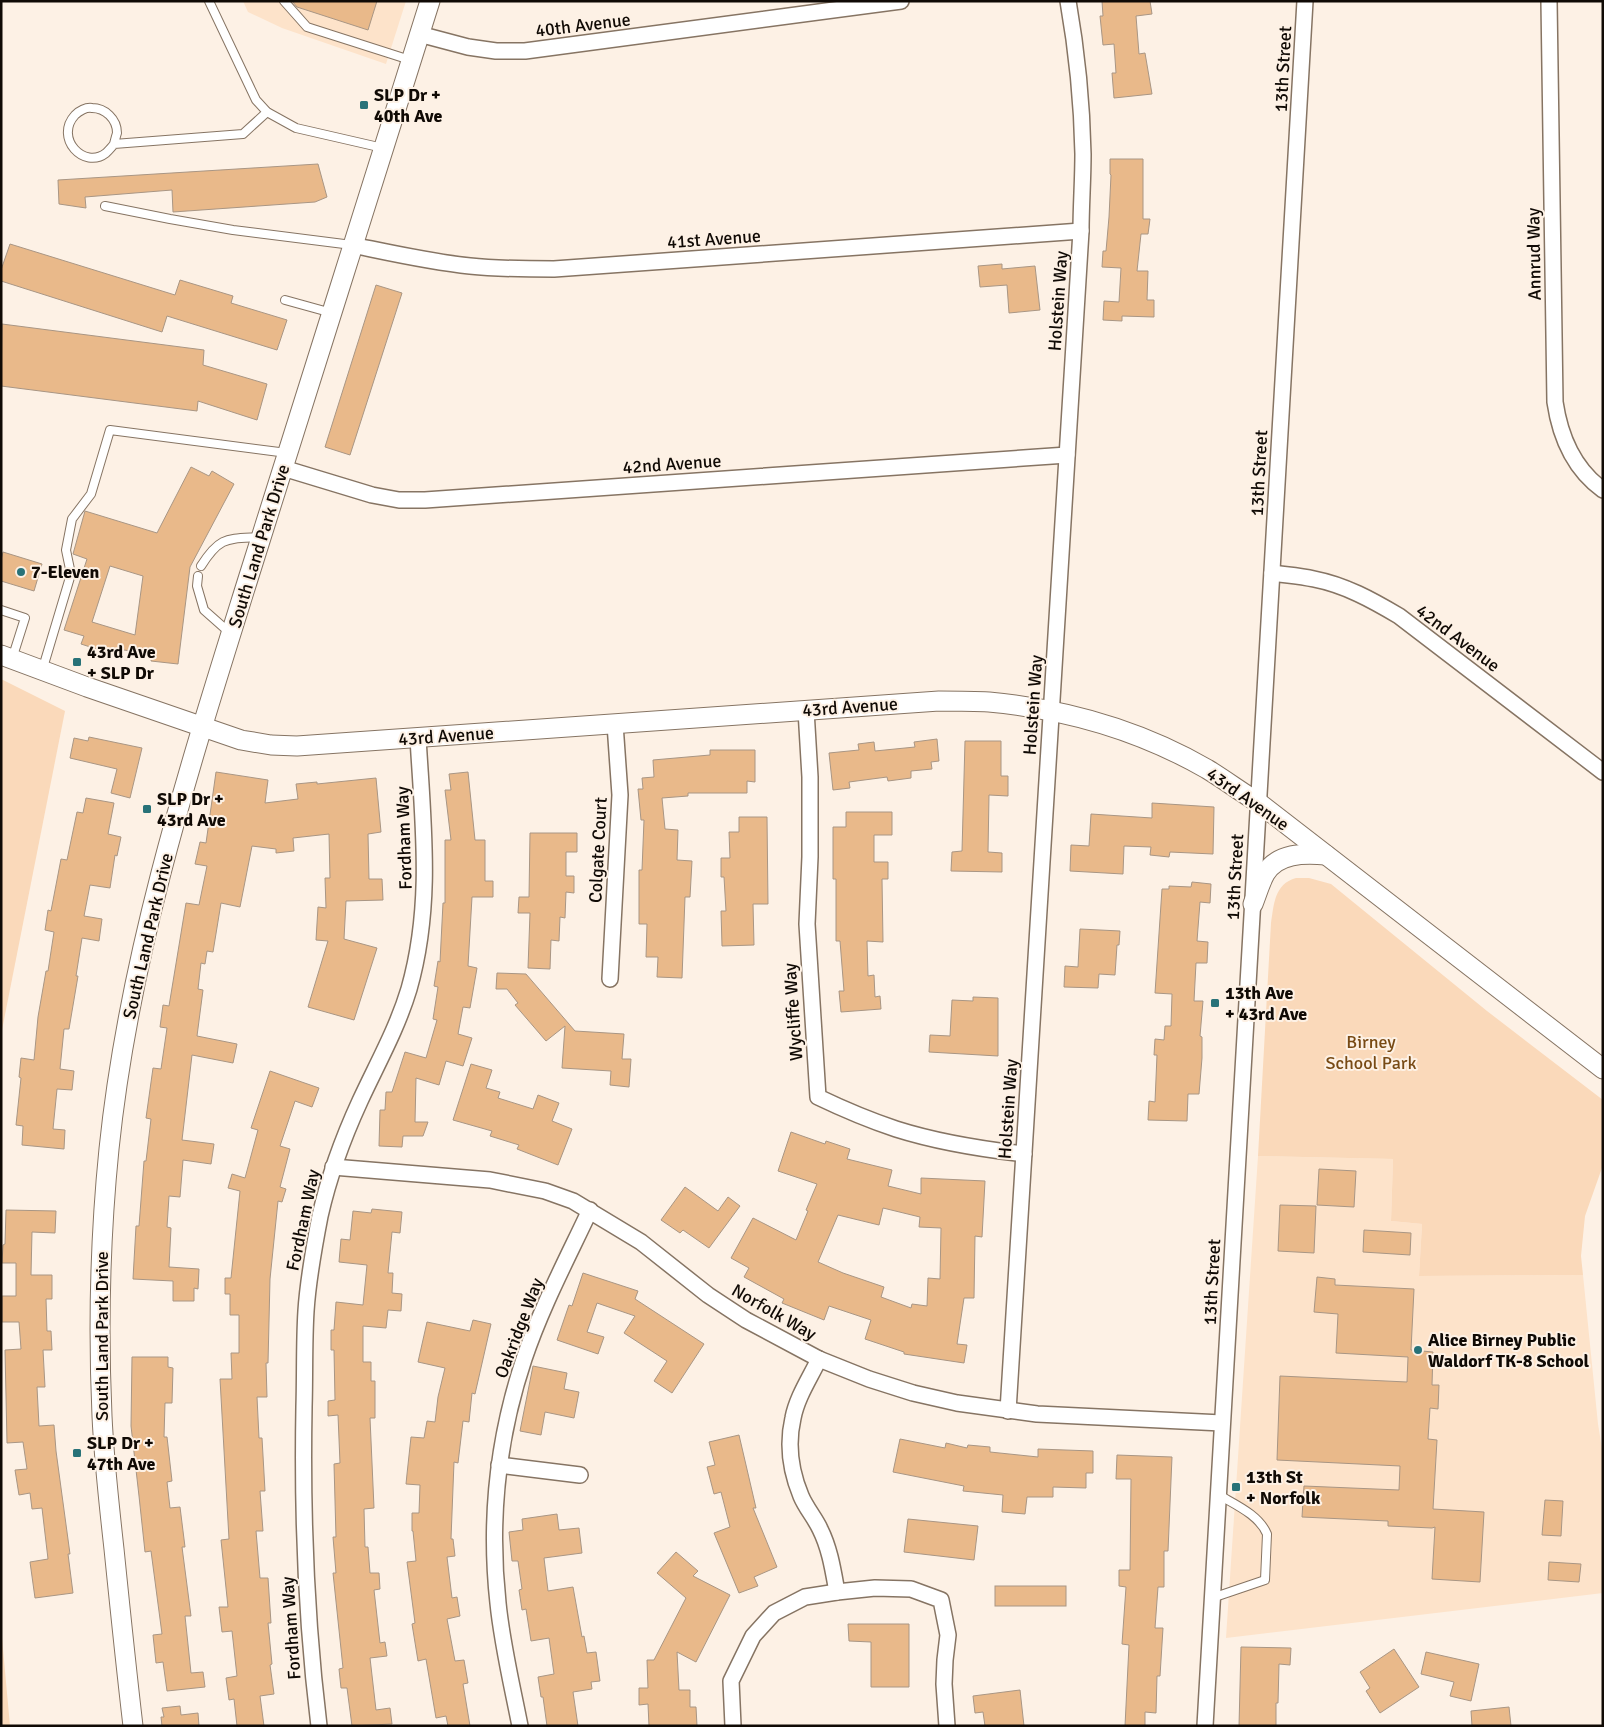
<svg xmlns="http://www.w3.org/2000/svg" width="1604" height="1727" viewBox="0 0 1604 1727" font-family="Signika,sans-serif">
	<rect width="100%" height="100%" fill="#fdf1e5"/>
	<!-- built -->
	<g fill="#fde3ca">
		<path d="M243 1H406L386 64 282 28 248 12Z"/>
		<path d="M1258 1156 1393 1159 1391 1221 1422 1224 1419 1276 1583 1275 1598 1424 1603 1455V1593L1226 1638Z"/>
	</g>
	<!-- green -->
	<g fill="#fad9ba">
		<path d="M1 679 65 711 1 1035Z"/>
		<path d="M1296 878H1309L1331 884 1487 1011 1603 1100V1165L1585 1216 1581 1256 1583 1275 1419 1276 1422 1224 1391 1221 1393 1159 1258 1156 1271 923C1274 905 1274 884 1296 878Z"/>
		<path d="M1 1627 10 1726H1Z"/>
	</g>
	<!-- building -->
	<g fill="#e9b98a" stroke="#a99684" fill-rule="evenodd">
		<path d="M292 1H377L368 30 297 7Z"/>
		<path d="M1102 1H1150L1152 14 1136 16 1139 54 1145 53 1152 94 1114 98 1112 73H1116L1114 44 1103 45 1100 16H1103Z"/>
		<path d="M1110 159H1143V219H1150L1148 234H1141L1137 271H1148L1147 300H1154V317L1122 316V321L1103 320 1104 301 1119 302 1121 268 1102 267 1103 251H1106L1109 217 1111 175 1110 174Z"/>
		<path d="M318 164 327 197 315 202 173 212 172 190 85 197 86 208 59 204 58 180Z"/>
		<path d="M10 244 175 295 180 280 233 296 231 303 287 320 277 350 167 316 162 332 1 281V270Z"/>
		<path d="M1002 264V269L1035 266 1040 310 1009 313 1007 285 980 287 978 266Z"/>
		<path d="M376 285 402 293 350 455 325 447Z"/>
		<path d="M2 324 204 350 203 365 267 384 257 420 198 401 197 411 1 386Z"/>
		<path d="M191 467 209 476 212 471 234 484 190 567 178 664 151 661 152 654 124 650 121 657 81 644 84 636 64 630 87 559 73 554 85 511 157 533ZM110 566 143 576 135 635 92 622Z"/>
		<path d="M3 552 42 564 34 591 1 581V560Z"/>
		<path d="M89 737 142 748 130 798 111 793 117 769 70 758 74 738 88 741Z"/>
		<path d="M937 739 939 761 931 762 932 769 911 771V778L888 781 887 777 849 782 850 788 833 790 829 753 859 750 858 744 874 742 875 751 915 747 914 742Z"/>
		<path d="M965 741H1001V776H1008V796L989 795 988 852 1002 853V872L951 871 952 852 962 851Z"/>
		<path d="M710 750H755V782L747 781V793H688V796L662 798 665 829 678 830 677 860 692 861 690 897H685L682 978 657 977 658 957H646L647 924H639V870H642L644 820H641L638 789H643L642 778 654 777 653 760 710 755Z"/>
		<path d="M216 772 268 780 265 803 298 799 296 784 317 782V784L376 778 381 832 368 834 369 879H382L383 900 346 901 344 939 377 948 354 1020 308 1007 328 941 316 940 318 907 326 908 325 878H330L329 834 293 838 294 851 276 853V849L252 846 240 907 221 903 213 952 207 951 205 964 201 963 198 989 203 990 197 1036 237 1044 233 1063 192 1055 182 1140 214 1144 211 1164 183 1160 180 1197 169 1196 167 1227 171 1228 169 1267 199 1269 198 1289 194 1288V1301H173V1281L133 1279 136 1226H139L144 1161H146L151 1119 146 1118 153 1068 161 1069 167 1028 160 1027 163 1005 169 1006 186 903 199 905 207 866 195 864 200 842 206 843Z"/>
		<path d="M468 772 475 840H485V881H493V897H472L468 966 477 968 470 1008 463 1007 458 1034 472 1038 463 1066 446 1061 439 1085 416 1078 415 1122H428L423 1136H403L402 1147 379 1146 380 1110H385L386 1092H392L405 1052 426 1058 437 1020 433 1019 438 987 434 986 438 961 440 962 443 903H445V840H451L445 790H451L449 774Z"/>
		<path d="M86 798 114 803 108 834 121 837 117 856 115 855 110 888 90 885 84 916 102 919 99 941 82 938 76 976H78L69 1029H64L60 1069 74 1071 72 1090 57 1089 53 1129 65 1130 64 1149 22 1145 23 1126 16 1125 21 1078 19 1077 21 1058 34 1060 38 1017 46 971H48L54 932 45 930 48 910 51 911 61 859 67 860 77 812 83 813Z"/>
		<path d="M1152 803 1214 807 1213 854 1170 852 1169 857 1150 855 1151 847 1124 846 1123 874 1070 871 1071 845 1089 846 1091 814 1152 818Z"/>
		<path d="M846 812H892V835H874V862H888V879H882L883 942 867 941 868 976 874 975 875 997 880 996 881 1009 841 1012 839 991H844L840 941H836V879H833V827H846Z"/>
		<path d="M739 817H767L768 904H753L754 945 722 946 721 911H726L724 877H721V858H730L729 832H739Z"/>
		<path d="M530 833H577V852H566V876H574V893L566 892 565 918 560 917 559 941 551 940 550 969 528 968 530 913H518L519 897H529Z"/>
		<path d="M1192 882 1211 884 1210 903 1200 902 1197 941 1208 942 1207 963H1196L1194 1001H1203L1200 1036 1202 1037V1058L1199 1094H1188L1187 1121 1148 1120 1149 1101 1155 1102 1157 1055H1154L1155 1039 1164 1040 1165 1026H1171L1172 994 1155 993 1162 889H1169V886L1191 887Z"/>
		<path d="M1080 929 1120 931 1119 945H1117L1115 975 1099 974 1098 988 1064 987 1065 966 1078 967Z"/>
		<path d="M497 973 526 974 575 1031 624 1034 622 1059H631L629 1087 610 1085 611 1071 562 1068 565 1026 546 1041 515 1005 518 1003 507 989H496Z"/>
		<path d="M973 997 998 998V1056L929 1052 930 1035 950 1036 952 1000 973 1001Z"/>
		<path d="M471 1064 492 1070 486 1088 500 1092 498 1098 533 1109 538 1095 559 1103 552 1121 572 1129 558 1165 517 1149 519 1145 490 1136 492 1131 453 1120Z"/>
		<path d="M270 1071 319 1088 312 1107 295 1101 280 1146 290 1149 280 1187 286 1189 282 1202 278 1201 270 1279 268 1363H266L267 1397H257L259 1438H262L265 1491H260L263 1531H256L260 1578H268L271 1623H268L272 1664 270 1665 274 1694 260 1696 264 1726H237L234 1699 229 1700 226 1678 237 1676 232 1631 222 1632 219 1607H228L221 1540 229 1539 220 1379H232L231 1353H239V1315H230V1294H225V1278H231L240 1191 228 1188 232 1174 245 1178 258 1130 251 1128Z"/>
		<path d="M791 1132 825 1144 826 1141 850 1149 847 1159 892 1170 888 1186 921 1194V1178L985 1181 982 1237 975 1236 974 1298H964L957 1344 967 1345 964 1363 904 1354V1352L865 1339 871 1320 829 1306 824 1320 782 1303 784 1299 744 1277 749 1268 731 1258 753 1218 796 1240 808 1211 806 1210 817 1184 778 1171ZM883 1208 920 1217 919 1227 941 1228 940 1279 928 1278 927 1306 912 1304 911 1308 881 1297 884 1287 843 1273 818 1262 838 1215 879 1225Z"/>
		<path d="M1319 1169 1356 1171 1354 1207 1317 1205Z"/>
		<path d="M685 1187 718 1211 728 1197 740 1206 709 1248 683 1230 680 1233 661 1220Z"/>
		<path d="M1280 1205 1316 1206 1314 1253 1278 1251Z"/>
		<path d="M372 1209 402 1212 400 1233 392 1232 388 1273H393L392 1293 402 1294 401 1311 388 1310 386 1328 363 1326V1362H371V1381H375V1418H370L374 1508 364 1509 365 1547H368L370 1573H379L380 1589 374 1590 380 1643 385 1642 387 1656 370 1658 376 1710 390 1708 392 1724 352 1726 347 1688H341L339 1669 343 1668 333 1573H336L333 1537H336L334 1464 340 1463 338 1415 328 1416V1401L335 1400 334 1350H331V1330H334L336 1302 363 1305 367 1265 339 1262 341 1239 350 1240 353 1211 371 1213Z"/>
		<path d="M6 1210 56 1211 55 1233 32 1232 31 1275H52V1299H46L47 1331H51L52 1350H43L45 1387H37L39 1426 54 1425 56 1451 70 1554H68L73 1593 35 1598 30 1562 48 1559 42 1508 32 1509 30 1493 19 1495 15 1470 27 1469 23 1442 7 1443 5 1350 21 1349 19 1322H2V1296H16V1263H2L3 1245 5 1244Z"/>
		<path d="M1364 1230 1411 1233 1410 1255 1363 1252Z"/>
		<path d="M583 1273 638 1291 635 1299 704 1344 672 1393 654 1381 667 1361 624 1333 635 1316 597 1303 587 1332 604 1337 598 1354 557 1340 569 1305 572 1306Z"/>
		<path d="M1317 1277 1335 1279V1285L1414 1289 1411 1350 1433 1352 1432 1385H1439L1438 1409 1430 1408 1428 1439 1437 1440 1433 1509 1484 1512 1480 1582 1432 1579 1435 1527 1432 1528 1388 1526V1521L1302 1517 1304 1486 1399 1490 1400 1466 1277 1460 1280 1376 1407 1382 1408 1357 1336 1353 1338 1314 1314 1312Z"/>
		<path d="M473 1320 491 1324 475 1394 472 1393 469 1422 463 1421 458 1463 454 1462 451 1539H453L455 1556 447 1557 452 1598 457 1597 460 1616 447 1619 455 1661 464 1660 468 1683 463 1684 470 1726H448L446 1716 436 1718 426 1659 418 1661 412 1624 415 1623 407 1562 416 1561 413 1531H412V1513H419L420 1485 406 1484 407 1474 411 1437 424 1438 427 1421 435 1422 438 1397 445 1368 418 1362 427 1322 470 1331Z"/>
		<path d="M132 1357H168V1367L173 1368 172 1403H165L164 1437H167L172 1481 167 1482 170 1508 180 1507 185 1547H182L191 1616H185L191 1673 203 1672 205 1687 167 1691 163 1662 156 1663 153 1635 162 1634 151 1551 145 1552 139 1496 131 1426Z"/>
		<path d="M533 1366 567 1373 564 1389 579 1392 574 1418 545 1412 541 1435 520 1431Z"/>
		<path d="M739 1435 756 1508H753L777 1567 754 1577 758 1586 739 1593 714 1533 730 1527 721 1492 714 1494 707 1467 715 1465 709 1442Z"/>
		<path d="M900 1439 945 1448 946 1443 967 1448 968 1445 990 1447V1452L1038 1457V1449L1093 1451V1473H1086V1488L1053 1487V1497H1027L1025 1514 1002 1512 1003 1495 963 1491 964 1486 893 1472Z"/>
		<path d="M1117 1455 1172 1457 1168 1551H1164V1587H1158L1155 1628H1163L1160 1676H1157L1156 1713 1145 1712V1726H1125L1129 1645 1122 1644 1126 1587 1119 1586V1570H1130L1131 1479H1116Z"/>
		<path d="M1545 1500 1563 1501 1561 1536 1542 1535Z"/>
		<path d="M557 1514 559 1530 579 1528 582 1553 544 1558 548 1591 573 1587 582 1637 584 1636 587 1653 596 1652 600 1681 591 1682 592 1689 573 1692 578 1726H547L543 1697H541L538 1677 554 1674 549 1638 531 1641 526 1609 522 1610 519 1590 522 1589 518 1561H512L509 1532 523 1530 522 1519Z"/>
		<path d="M908 1519 978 1526 974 1560 904 1552Z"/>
		<path d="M676 1552 698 1571 693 1576 730 1595 696 1662 677 1652 679 1690H690V1707H696L697 1726H649L648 1704 639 1705V1688H648L647 1660H654L686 1598 657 1573Z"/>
		<path d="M1549 1562 1581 1564 1579 1582 1548 1580Z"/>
		<rect x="995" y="1586" width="71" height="20"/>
		<path d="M848 1624H909V1687H871V1642L849 1641Z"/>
		<path d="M1241 1647 1291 1648 1290 1665 1279 1664 1278 1703H1276V1726H1239Z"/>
		<path d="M1394 1649 1419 1687 1380 1713 1366 1691 1370 1688 1360 1672Z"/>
		<path d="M1426 1652 1479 1664 1471 1701 1450 1696 1454 1682 1421 1674Z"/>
		<path d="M1020 1690 1024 1726H985L983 1712 975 1713 973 1696Z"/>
		<path d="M180 1706 181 1715 198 1713 199 1726H162L161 1717H164L162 1708Z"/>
		<path d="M1509 1707 1511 1726H1472L1471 1711Z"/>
	</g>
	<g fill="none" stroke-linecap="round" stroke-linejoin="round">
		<defs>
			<g id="service">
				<path d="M209 1 256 100 267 112 296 128 383 148"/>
				<path d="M284 1 307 27 410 60"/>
				<path d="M114 144C115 140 116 136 117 133 117 119 105 108 92 108 86 107 79 111 75 115 54 138 84 170 106 153 109 150 112 147 114 144L243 134 267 112"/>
				<path d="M105 206 170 219 233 230 352 245"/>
				<path d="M285 300 332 313"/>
				<path d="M201 566C220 536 227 539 260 537"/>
				<path d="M198 576 197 586 204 610 230 633"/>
				<path d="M1 610 25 618 12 659"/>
				<path d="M42 671 71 574 66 550 72 519 91 494 110 430 287 453"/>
				<path d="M1212 1598 1265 1580 1267 1534C1259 1515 1236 1505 1219 1495"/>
			</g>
			<g id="minor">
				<path d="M1549 1 1555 402C1560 436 1574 469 1603 490"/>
				<path d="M419 34 468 47 496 51H525L901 1"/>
				<path d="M352 245C391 253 430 262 470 266 498 269 526 269 554 269L1081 231"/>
				<path d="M283 468 372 495 399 500H425L1067 455"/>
				<path d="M1272 573C1286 575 1300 576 1314 579 1345 585 1372 600 1399 616L1603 772"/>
				<path d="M806 710 810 777V857L807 924 818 1097C843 1109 869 1120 896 1129 937 1142 980 1149 1024 1154"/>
				<path d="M610 979 620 795 615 724"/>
				<path d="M333 1167 490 1180 545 1191 573 1201 641 1242 708 1295 746 1320 819 1359 869 1379 913 1393 957 1403 1037 1414 1222 1423"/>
				<path d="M819 1359C810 1378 797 1397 793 1418 787 1444 791 1472 801 1496 806 1508 815 1518 820 1529 830 1549 833 1570 837 1592"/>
				<path d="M1008 1411 1081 231C1081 206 1083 180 1083 154 1082 103 1077 52 1068 1"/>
				<path d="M499 1465 580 1475"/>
				<path d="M319 1726C306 1620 302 1514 304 1407 305 1375 304 1343 306 1311 308 1279 314 1247 320 1216 329 1176 343 1138 360 1101 377 1064 397 1029 409 989 433 905 423 824 418 738"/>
				<path d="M520 1726C512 1685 502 1644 498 1603 489 1521 498 1437 524 1359 541 1308 567 1259 590 1210"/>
				<path d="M733 1726 731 1681 753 1636 774 1613 805 1597 837 1592 875 1588 911 1589 941 1600 948 1635 945 1660 944 1684 947 1726"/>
				<path d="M1205 1726 1305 1"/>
			</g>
			<g id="tertiary">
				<path d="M1 655 87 687 241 740 271 745 297 746 939 701C956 701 973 701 989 702 1065 709 1141 731 1207 769 1225 780 1241 792 1259 803L1603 1069"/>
				<path d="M1253 904C1257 894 1260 883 1265 874 1277 853 1304 853 1326 855"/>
				<path d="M133 1726C126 1667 120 1608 114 1549 109 1504 104 1460 102 1416 98 1327 100 1238 109 1149 129 954 190 765 248 579 309 386 369 194 430 1"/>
			</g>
		</defs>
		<!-- service casing -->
		<use href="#service" stroke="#867463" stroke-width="10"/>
		<!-- minor casing -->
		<use href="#minor" stroke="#867463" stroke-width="18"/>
		<!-- tertiary casing -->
		<use href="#tertiary" stroke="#867463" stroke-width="21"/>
		<!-- service -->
		<use href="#service" stroke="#fff" stroke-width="8"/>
		<!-- minor -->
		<use href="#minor" stroke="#fff" stroke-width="15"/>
		<!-- tertiary -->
		<use href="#tertiary" stroke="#fff" stroke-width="19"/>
	</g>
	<!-- markers -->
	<g fill="#287278" stroke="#fdf1e5" stroke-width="2">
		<rect x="359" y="100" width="10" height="10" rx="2.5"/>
		<circle cx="21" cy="572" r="5"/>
		<rect x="72" y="657" width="10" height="10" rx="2.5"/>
		<rect x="142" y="804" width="10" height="10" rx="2.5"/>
		<rect x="1210" y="998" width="10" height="10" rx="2.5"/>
		<circle cx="1418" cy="1350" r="5"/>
		<rect x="72" y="1448" width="10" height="10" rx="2.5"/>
		<rect x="1231" y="1482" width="10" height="10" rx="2.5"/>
	</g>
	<g text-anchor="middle" stroke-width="4" stroke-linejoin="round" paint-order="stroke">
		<!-- street labels -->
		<g font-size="18" fill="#100a05" stroke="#fdf1e5">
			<text transform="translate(583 25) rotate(-7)" y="6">40th Avenue</text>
			<text transform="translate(1283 69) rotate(-87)" y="6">13th Street</text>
			<text transform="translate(714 239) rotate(-4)" y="6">41st Avenue</text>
			<text transform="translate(1534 254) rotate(-91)" y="6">Annrud Way</text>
			<text transform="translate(1058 301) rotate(-86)" y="6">Holstein Way</text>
			<text transform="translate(672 464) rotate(-4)" y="6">42nd Avenue</text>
			<text transform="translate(1259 473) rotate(-87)" y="6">13th Street</text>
			<text transform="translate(259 546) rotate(-73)" y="6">South Land Park Drive</text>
			<text transform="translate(1458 638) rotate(37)" y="6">42nd Avenue</text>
			<text transform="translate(1033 705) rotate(-86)" y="6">Holstein Way</text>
			<text transform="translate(850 707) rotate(-4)" y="6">43rd Avenue</text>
			<text transform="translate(446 736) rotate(-4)" y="6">43rd Avenue</text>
			<text transform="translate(1248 799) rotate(35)" y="6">43rd Avenue</text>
			<text transform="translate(404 838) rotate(-92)" y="6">Fordham Way</text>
			<text transform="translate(598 850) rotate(-87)" y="6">Colgate Court</text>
			<text transform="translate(1235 877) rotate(-87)" y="6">13th Street</text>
			<text transform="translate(148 936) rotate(-77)" y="6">South Land Park Drive</text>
			<text transform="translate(793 1012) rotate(-94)" y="6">Wycliffe Way</text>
			<text transform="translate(1008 1109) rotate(-86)" y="6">Holstein Way</text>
			<text transform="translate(303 1220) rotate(-78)" y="6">Fordham Way</text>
			<text transform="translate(1212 1282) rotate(-87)" y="6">13th Street</text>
			<text transform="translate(774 1312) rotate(30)" y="6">Norfolk Way</text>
			<text transform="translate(519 1328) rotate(-69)" y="6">Oakridge Way</text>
			<text transform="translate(102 1336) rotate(-90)" y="6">South Land Park Drive</text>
			<text transform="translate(291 1628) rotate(-94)" y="6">Fordham Way</text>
		</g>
		<!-- poi labels -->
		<g font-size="18" font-weight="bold" fill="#100a05" stroke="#fdf1e5" text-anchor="start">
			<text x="374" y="101">SLP Dr +<tspan x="374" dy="21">40th Ave</tspan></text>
			<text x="31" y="578">7-Eleven</text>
			<text x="87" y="658">43rd Ave<tspan x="87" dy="21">+ SLP Dr</tspan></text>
			<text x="157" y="805">SLP Dr +<tspan x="157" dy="21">43rd Ave</tspan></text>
			<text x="1225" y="999">13th Ave<tspan x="1225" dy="21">+ 43rd Ave</tspan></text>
			<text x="1428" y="1346">Alice Birney Public<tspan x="1428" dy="21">Waldorf TK-8 School</tspan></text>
			<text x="87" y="1449">SLP Dr +<tspan x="87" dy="21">47th Ave</tspan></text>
			<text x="1246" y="1483">13th St<tspan x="1246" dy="21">+ Norfolk</tspan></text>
		</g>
		<!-- park labels -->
		<g font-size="18" fill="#784a14" stroke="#fdf1e5">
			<text x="1371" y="1048">Birney<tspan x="1371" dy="21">School Park</tspan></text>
		</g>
	</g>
	<!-- border -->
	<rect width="1604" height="1727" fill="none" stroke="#100a05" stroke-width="5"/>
</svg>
